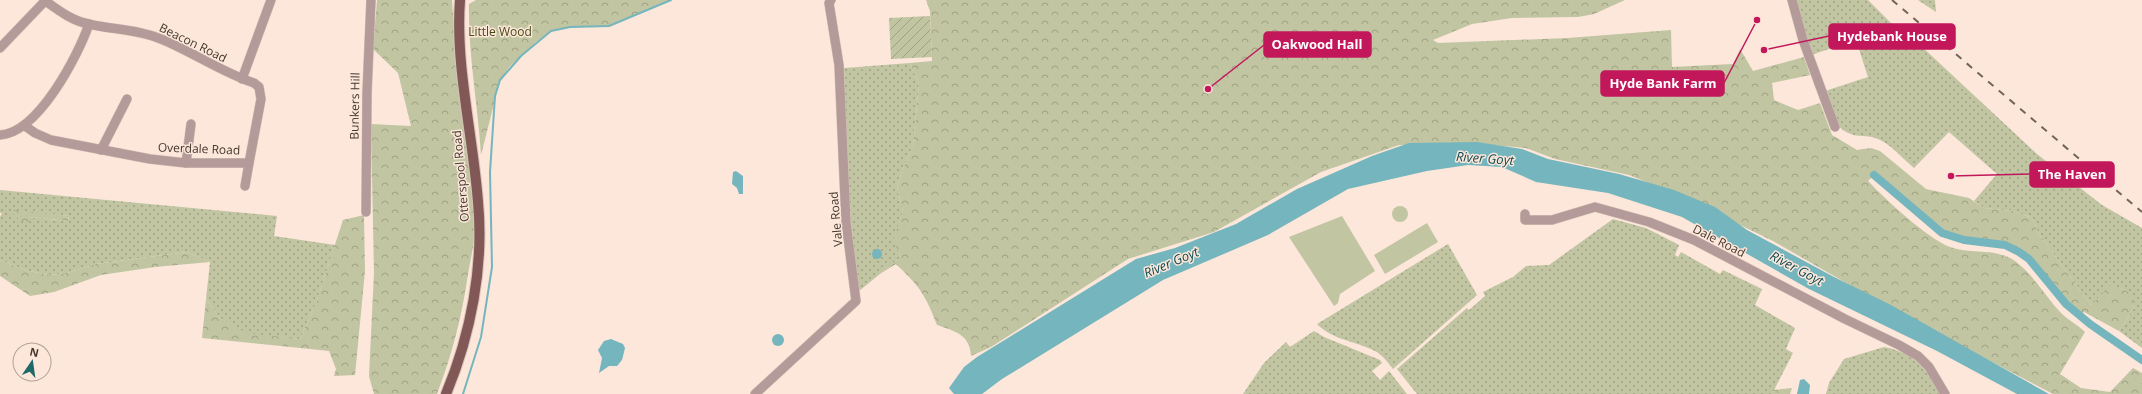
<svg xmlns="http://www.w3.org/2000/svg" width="2142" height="394" viewBox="0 0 2142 394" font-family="'Open Sans',sans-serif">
	<defs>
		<pattern id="grass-dots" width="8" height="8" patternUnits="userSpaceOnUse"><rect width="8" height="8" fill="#c1c5a2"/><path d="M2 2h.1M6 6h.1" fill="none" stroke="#9ea184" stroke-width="1.8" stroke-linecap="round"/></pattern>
		<pattern id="forest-crowns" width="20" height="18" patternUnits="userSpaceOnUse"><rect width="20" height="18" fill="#c1c5a2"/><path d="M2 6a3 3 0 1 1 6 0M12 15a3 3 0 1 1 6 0" fill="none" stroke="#9ea184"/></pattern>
		<pattern id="garden-furrows" width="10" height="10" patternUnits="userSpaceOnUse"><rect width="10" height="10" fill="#c1c5a2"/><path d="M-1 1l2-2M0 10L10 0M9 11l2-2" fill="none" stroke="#9ea184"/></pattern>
	</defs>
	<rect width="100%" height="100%" fill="#fce7da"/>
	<!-- grass -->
	<g fill="url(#grass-dots)" fill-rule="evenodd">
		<path d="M1795 0H1868L1907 39 1920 45 2037 154 2102 205 2142 228V348L2119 331 2135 306 2123 289 2116 288 2091 305 2039 234 2032 218 2013 211 1984 208 1974 201 1997 174 1949 132 1914 168C1902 158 1889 142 1875 138 1867 135 1858 137 1851 134 1833 129 1830 106 1825 91L1868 77 1856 40 1811 55Z"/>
		<path d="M1918 0H1935L1936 12Z"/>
		<path d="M910 63 919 83 916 115 913 145 902 171 897 187 903 211 894 240 901 257 859 291 848 203 844 68Z"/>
		<path d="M0 190 277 216 274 236 335 245 316 303 300 339 247 334 220 318 206 299 210 262 187 252 96 264 67 273 49 275 25 270 0 260V217L2 213H0ZM14 211 68 216 69 217 68 221 29 217V222L19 219Z"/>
		<path d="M1613 219 1646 228 1679 245 1675 255 1678 257 1681 252 1720 274 1723 270 1762 289 1755 305 1795 328 1786 349 1793 353 1772 394H1417L1397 369 1467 308 1469 310 1485 296 1483 292 1513 277 1526 266 1549 265Z"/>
		<path d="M1448 244 1477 295 1393 369C1387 361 1382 355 1375 351 1356 341 1332 340 1317 324Z"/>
		<path d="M1314 331 1324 337 1380 360 1382 363 1372 371 1380 380 1389 371 1407 394H1243L1264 363 1286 342 1290 347Z"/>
		<path d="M1884 347C1915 353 1926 369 1941 394H1826L1829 383 1844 359Z"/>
	</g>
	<!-- forest -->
	<g fill="url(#forest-crowns)">
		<path d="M377 0H452C456 79 476 159 474 238 473 250 470 262 468 274 462 316 452 355 437 394H374L369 376 374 273 371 124 411 126 398 73 373 49Z"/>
		<path d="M476 0H671L609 26 570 27 551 31 536 42 510 66 500 80 481 155C478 105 468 55 469 4Z"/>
		<path d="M926 0H1625L1594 14 1578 17 1512 18 1472 24 1433 40 1438 43 1568 38 1671 30 1672 67 1733 64 1740 49 1753 71 1804 57 1810 75 1772 83 1774 100 1798 110 1820 103 1832 135 1857 150 1871 148 1880 151 1926 189 1969 198 1984 208 2013 211 2032 218 2039 234 2091 305 2110 285 2123 289 2133 296 2135 306 2119 331 2084 312 2080 315 2066 304 2029 259 2019 252 2005 245 1964 240 1942 233 1874 175 1868 181C1885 199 1928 239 1950 247 1971 255 1995 247 2015 261 2034 275 2045 296 2061 313 2068 320 2078 325 2085 332L2060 374 2081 388 2110 392 2133 368 2142 373V394H2053L1895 311 1773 241 1676 194 1629 175 1555 159 1526 148 1470 143 1399 145 1321 172 1214 232 1128 259 991 347 971 356C970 334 954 331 937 325 925 294 920 287 896 264L880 274 901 257 893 240 903 211 897 187 902 171 913 145 916 115 919 83 910 63 932 61 930 11Z"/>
		<path d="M14 210 69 216 68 221 30 217 29 223 19 221V219L13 214Z"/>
		<path d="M364 215 365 271 355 375 334 376 336 369 329 351 202 338 206 299 220 318 247 333 300 339 316 303 343 220Z"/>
		<path d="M187 252 210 262 155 267 101 275 54 292 30 296 0 276V260L25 270 49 275 67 273 96 264Z"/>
		<path d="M1792 388 1790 394H1772L1774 390Z"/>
	</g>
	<!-- garden -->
	<path fill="url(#garden-furrows)" d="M930 16 932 57 891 59 889 18Z"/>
	<!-- pitch -->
	<g fill="#c1c5a2">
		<circle cx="1400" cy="214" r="8"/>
		<path d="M1342 216 1375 271 1340 294 1338 303 1334 306 1289 237Z"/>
		<path d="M1427 223 1438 242 1385 274 1374 255Z"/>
	</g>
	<!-- water -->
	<g fill="#75b5bd">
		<path d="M1477 142 1522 149 1548 159 1619 174 1674 190 1715 207 1747 230 1834 277 1891 305 2049 394H2017L1937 351 1809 289 1682 217 1608 193 1536 182 1502 167 1468 165 1427 171 1348 189 1268 235 1163 280 1002 379 982 394H954L949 388 964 367 977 357 1136 259 1175 248 1236 224 1297 189 1372 156 1409 143Z"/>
		<path d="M736 171 743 176V194H739L737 188 732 184 733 172Z"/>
		<circle cx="877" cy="254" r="5"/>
		<circle cx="778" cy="340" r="6"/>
		<path d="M611 339 623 344 625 348 622 360 617 366H609L599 373 602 358 598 350 604 341Z"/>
		<path d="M1804 379 1810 385 1809 394H1797L1800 380Z"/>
	</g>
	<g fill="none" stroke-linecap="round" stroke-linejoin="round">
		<!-- stream -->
		<path stroke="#75b5bd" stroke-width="2" d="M463 394 481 337 492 267 490 172 495 96 500 80 521 56 551 31 570 27 609 26 671 0"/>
		<!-- canal -->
		<path stroke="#75b5bd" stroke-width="8" d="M1874 175 1942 233 1964 240 2005 245 2019 252 2029 259 2066 304 2090 324 2142 360"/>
		<defs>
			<g id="street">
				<path d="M1792 0 1803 40 1835 127"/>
				<path d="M0 48 45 1"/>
				<path d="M242 79 271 0"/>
				<path d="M25 126 35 133 51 140 150 159 186 163H249L261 99 259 87 254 83C221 72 193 52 161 39 137 29 114 30 89 24 72 21 58 10 44 0"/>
				<path d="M0 135C38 133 78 56 89 24"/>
				<path d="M101 150 127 99"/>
				<path d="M186 163 191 124"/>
				<path d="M245 186 249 163"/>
				<path d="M366 212 367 93 371 0"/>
				<path d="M1525 214V220H1552L1595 207 1649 222 1694 240 1845 319 1899 345 1918 356 1929 367 1945 394"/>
				<path d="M755 394 856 301 846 222 839 65 829 3 831 0"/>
			</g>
			<path id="primary" d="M446 394C471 334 484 266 478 202 473 136 455 65 460 0"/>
		</defs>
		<!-- street casing -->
		<use href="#street" stroke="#d7c4b8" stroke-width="10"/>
		<!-- primary casing -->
		<use href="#primary" stroke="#d7c4b8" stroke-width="12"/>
		<!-- street -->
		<use href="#street" stroke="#b49b9a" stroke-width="9"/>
		<!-- primary -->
		<use href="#primary" stroke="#825857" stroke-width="10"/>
		<!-- rail -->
		<path stroke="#73645a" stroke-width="2" stroke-dasharray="7 7" stroke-linecap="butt" d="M1892 0 2142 212"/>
	</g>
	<g text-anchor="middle" stroke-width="3" stroke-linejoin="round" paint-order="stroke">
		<!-- park labels -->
		<g font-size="12" fill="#464911" stroke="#fce7da">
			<text x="500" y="36">Little Wood</text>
		</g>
		<!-- street labels -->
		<g font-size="12" fill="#44372e" stroke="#fce7da">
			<text transform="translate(193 43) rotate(26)" y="4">Beacon Road</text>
			<text transform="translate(355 106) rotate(-89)" y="4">Bunkers Hill</text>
			<text transform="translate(199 149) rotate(2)" y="4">Overdale Road</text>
			<text transform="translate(461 176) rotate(-95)" y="4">Otterspool Road</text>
			<text transform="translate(836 219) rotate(-95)" y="4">Vale Road</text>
			<text transform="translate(1719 241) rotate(27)" y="4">Dale Road</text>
		</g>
		<!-- water labels -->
		<g font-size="13" font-style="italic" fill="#0e494f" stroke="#fce7da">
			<text transform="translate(1485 158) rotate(4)" y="5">River Goyt</text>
			<text transform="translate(1171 262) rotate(-23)" y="5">River Goyt</text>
			<text transform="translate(1797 268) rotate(28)" y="5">River Goyt</text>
		</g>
	</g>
	<!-- callouts -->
	<path fill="none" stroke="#c2185b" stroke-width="1.5" d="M1764 50L1829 36M1208 89L1264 45M1757 20L1724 83M1951 176L2030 174"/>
	<g fill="#c2185b" stroke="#fce7da" stroke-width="1.5">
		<circle cx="1764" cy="50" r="4"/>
		<circle cx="1208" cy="89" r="4"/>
		<circle cx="1757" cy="20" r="4"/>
		<circle cx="1951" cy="176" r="4"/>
	</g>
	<g fill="#c2185b" stroke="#c2185b" stroke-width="1.5">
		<rect x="1829" y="24" width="126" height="25" rx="4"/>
		<rect x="1264" y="32" width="107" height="25" rx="4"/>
		<rect x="1601" y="71" width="123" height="25" rx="4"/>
		<rect x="2030" y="162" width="84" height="25" rx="4"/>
	</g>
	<g font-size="13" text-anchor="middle" font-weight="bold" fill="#fff">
		<text x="1892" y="41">Hydebank House</text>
		<text x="1317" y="49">Oakwood Hall</text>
		<text x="1663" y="88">Hyde Bank Farm</text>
		<text x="2072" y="179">The Haven</text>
	</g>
	<!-- north arrow -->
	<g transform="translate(32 362) rotate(13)"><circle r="19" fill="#fce7da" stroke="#b2a195"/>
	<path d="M0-3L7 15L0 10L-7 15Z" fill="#1d6a68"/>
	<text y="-6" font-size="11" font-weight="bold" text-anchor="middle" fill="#44372e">N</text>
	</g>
</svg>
